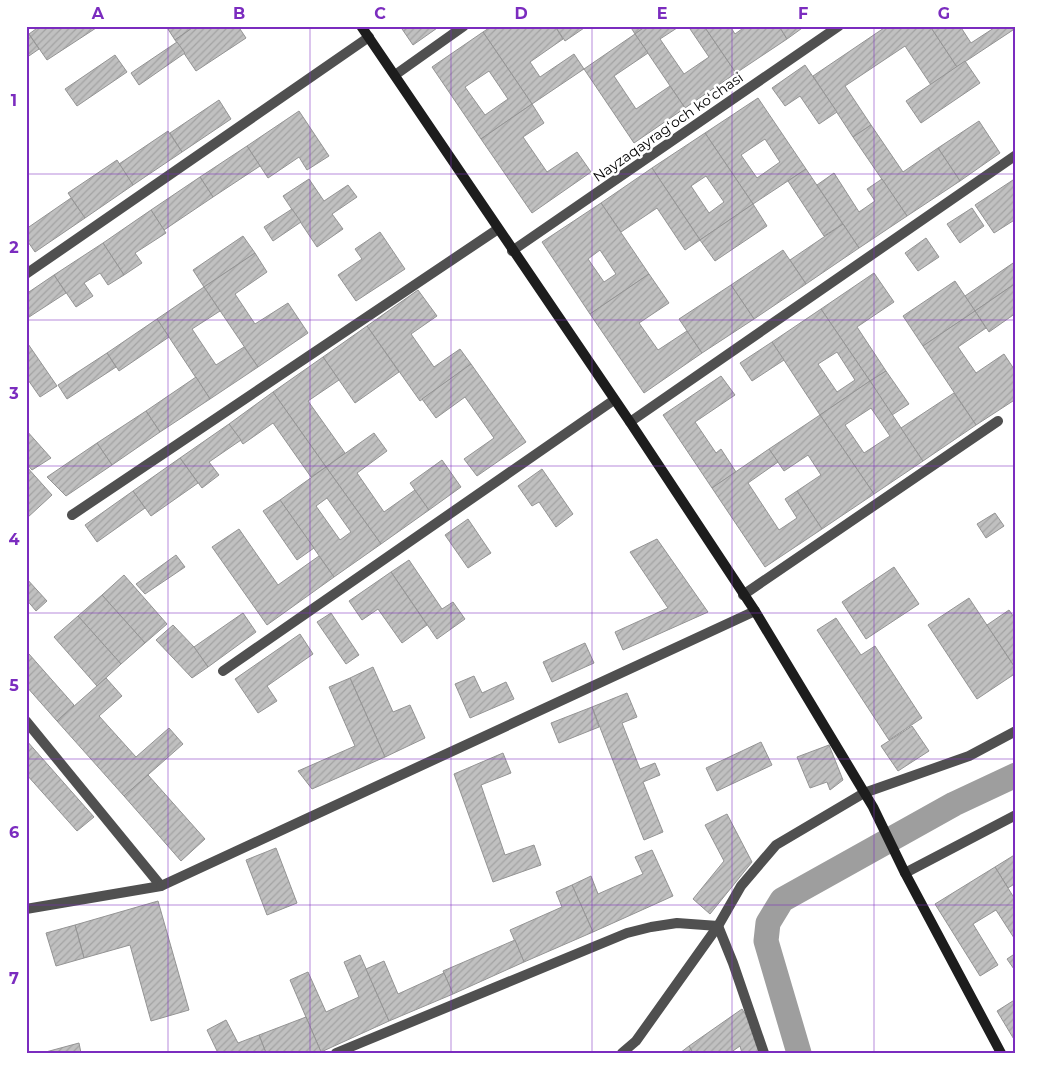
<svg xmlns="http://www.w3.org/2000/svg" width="1042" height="1079" viewBox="0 0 1042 1079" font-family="Montserrat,sans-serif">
	<defs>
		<pattern id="building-hatch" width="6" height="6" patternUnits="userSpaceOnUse" patternTransform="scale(1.25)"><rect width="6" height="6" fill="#c0c0c0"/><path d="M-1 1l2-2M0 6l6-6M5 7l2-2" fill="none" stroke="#a3a3a3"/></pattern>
	</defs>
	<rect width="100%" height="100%" fill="#fff"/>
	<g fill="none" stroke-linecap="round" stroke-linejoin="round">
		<!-- canal -->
		<path stroke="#9e9e9e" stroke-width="25" d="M799 1053 766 941 768 923 782 900 954 804 1016 775"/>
	</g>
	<!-- building -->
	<g fill="url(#building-hatch)" stroke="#949494" fill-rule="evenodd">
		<path d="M40 26H95L96 28 47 60 29 34Z"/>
		<path d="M166 26H195L175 40Z"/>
		<path d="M195 26H238L246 38 196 71 175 40Z"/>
		<path d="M400 26H440L413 45Z"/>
		<path d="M492 26H555L563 39 530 62 540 77 574 54 584 69 532 104 483 32Z"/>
		<path d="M555 26H587L565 41Z"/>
		<path d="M630 26H646L635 34Z"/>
		<path d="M646 26H680L660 39 684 74 709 57 688 26H704L736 73 685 108 635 34Z"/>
		<path d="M704 26H730L735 34 746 26H779L787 39 736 73Z"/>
		<path d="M779 26H805L787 39Z"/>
		<path d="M887 26H930L957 67 931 85 905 46 845 86 871 125 853 137 813 76Z"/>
		<path d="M930 26H960L971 43 997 26H1016V28L957 67Z"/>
		<path d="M26 30 39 49 26 58Z"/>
		<path d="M483 32 532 104 481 139 432 67ZM489 71 508 99 485 115 465 87Z"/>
		<path d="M635 34 648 53 614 76 636 109 670 86 685 108 634 143 584 69Z"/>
		<path d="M177 42 185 53 139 85 131 73Z"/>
		<path d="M115 55 127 72 77 106 65 89Z"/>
		<path d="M965 61 980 83 921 123 906 101Z"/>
		<path d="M805 65 837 112 819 124 800 96 785 106 772 88Z"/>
		<path d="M758 98 806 169 753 204 705 133ZM765 139 780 162 757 178 741 155Z"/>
		<path d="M219 100 231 119 182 152 170 133Z"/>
		<path d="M532 104 544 123 523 137 547 172 577 152 591 172 532 213 481 139Z"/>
		<path d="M299 111 329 156 307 170 299 157 268 178 247 146Z"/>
		<path d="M979 121 1000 153 960 181 938 148Z"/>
		<path d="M871 125 903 172 938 148 960 181 907 216 853 137Z"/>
		<path d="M168 131 182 152 133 185 119 164Z"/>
		<path d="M705 133 753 204 700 240 652 168ZM706 176 724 202 709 213 691 186Z"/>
		<path d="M247 146 260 166 213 197 200 177Z"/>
		<path d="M117 160 133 185 85 218 68 193Z"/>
		<path d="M652 168 700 240 685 250 657 208 621 232 601 203Z"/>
		<path d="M806 169 843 224 824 236 788 181Z"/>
		<path d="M834 173 859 212 875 201 867 189 882 179 907 216 859 248 817 185Z"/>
		<path d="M200 177 213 197 164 230 151 210Z"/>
		<path d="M1016 178V219L994 233 975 205Z"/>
		<path d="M309 179 324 201 348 185 357 197 332 214 343 229 317 247 283 196Z"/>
		<path d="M71 198 85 218 35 252 26 239V229Z"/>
		<path d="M601 203 649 274 590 314 542 242ZM600 250 616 274 604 282 588 259Z"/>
		<path d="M753 204 767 226 715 261 700 240Z"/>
		<path d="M972 208 984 226 960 243 947 224Z"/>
		<path d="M292 209 301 222 273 241 264 227Z"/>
		<path d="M151 210 166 233 135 253 142 263 124 275 103 243Z"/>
		<path d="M843 224 859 248 806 284 790 260Z"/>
		<path d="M380 232 405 269 356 301 338 275 362 259 355 249Z"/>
		<path d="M243 236 255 253 204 287 193 270Z"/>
		<path d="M926 238 939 257 918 271 905 253Z"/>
		<path d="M103 243 124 275 108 285 100 273 84 283 93 296 76 307 54 275Z"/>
		<path d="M783 250 806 284 754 319 731 285Z"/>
		<path d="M255 253 267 272 235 294 255 324 288 303 308 333 258 367 204 287Z"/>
		<path d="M1016 261V283L975 311 965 296Z"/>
		<path d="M874 273 894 302 857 327 886 371 870 381 821 309Z"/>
		<path d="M649 274 669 303 639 323 658 350 687 331 702 353 644 393 590 314Z"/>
		<path d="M54 275 66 293 26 319V294Z"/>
		<path d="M955 281 975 311 923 346 903 316Z"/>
		<path d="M1016 283V313L989 332 975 311Z"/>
		<path d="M731 285 754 319 702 353 679 319Z"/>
		<path d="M204 287 220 311 192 329 216 365 244 347 258 367 210 399 157 319Z"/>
		<path d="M418 290 437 316 411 334 434 367 460 349 471 364 420 401 367 326Z"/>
		<path d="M821 309 870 381 820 415 772 342ZM837 352 855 380 837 392 818 364Z"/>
		<path d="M975 311 986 328 958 347 976 373 1004 354 1016 372V399L976 425 923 346Z"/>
		<path d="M157 319 169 337 119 371 107 353Z"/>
		<path d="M367 326 399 372 355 403 323 357Z"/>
		<path d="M26 341 57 386 40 397 26 377Z"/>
		<path d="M772 342 784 360 752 381 740 363Z"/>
		<path d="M107 353 116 367 67 399 58 385Z"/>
		<path d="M323 357 339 380 308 401 345 453 326 467 273 392Z"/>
		<path d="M471 364 526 442 477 476 464 459 494 438 465 397 436 418 422 399Z"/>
		<path d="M886 371 909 404 892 415 870 381Z"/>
		<path d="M721 376 735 395 695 422 716 453 721 449 736 472 712 488 663 415Z"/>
		<path d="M196 377 210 399 160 432 146 411Z"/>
		<path d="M870 381 923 461 874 494 820 415ZM871 408 890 436 864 453 845 425Z"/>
		<path d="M273 392 326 467 311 477 273 423 243 444 229 424Z"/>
		<path d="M954 393 976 425 923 461 901 428Z"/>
		<path d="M146 411 160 432 112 465 97 443Z"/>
		<path d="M820 415 874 494 822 529 797 491 821 475 808 455 784 471 769 449Z"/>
		<path d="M229 424 241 440 209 462 219 475 202 488 180 458Z"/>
		<path d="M26 430 51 458 32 470 26 463Z"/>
		<path d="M374 433 387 451 357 473 384 512 415 490 429 510 381 544 326 467Z"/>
		<path d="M97 443 112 465 66 496 47 477Z"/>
		<path d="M769 449 778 462 748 483 779 530 797 518 785 499 797 491 822 529 765 567 712 488Z"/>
		<path d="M180 458 198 483 151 516 133 491Z"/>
		<path d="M442 460 461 487 429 510 410 483Z"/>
		<path d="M26 466 52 495 27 518 26 517Z"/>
		<path d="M326 467 381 544 334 577 280 500ZM327 498 351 532 340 540 316 506Z"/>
		<path d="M542 469 573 514 556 527 539 502 532 506 518 486Z"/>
		<path d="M133 491 145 508 97 542 85 525Z"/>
		<path d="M280 500 314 548 297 560 263 511Z"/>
		<path d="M995 513 1004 526 986 538 977 524Z"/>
		<path d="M468 519 491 553 468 568 445 535Z"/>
		<path d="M239 529 278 585 319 556 334 577 267 625 212 547Z"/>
		<path d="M657 539 708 612 623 650 615 632 668 608 630 552Z"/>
		<path d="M176 555 185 567 145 594 136 584Z"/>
		<path d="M409 560 442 609 453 602 465 619 437 639 391 572Z"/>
		<path d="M894 567 919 604 866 639 842 602Z"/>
		<path d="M391 572 427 625 402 643 378 609 362 620 349 601Z"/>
		<path d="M124 575 167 624 145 643 102 595Z"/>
		<path d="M26 578 47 601 36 611 26 599Z"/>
		<path d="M102 595 145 643 121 664 78 616Z"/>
		<path d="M969 598 1016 669V673L977 699 928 625Z"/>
		<path d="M1009 610 1016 620V669L987 625Z"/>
		<path d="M243 613 256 632 208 667 194 647Z"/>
		<path d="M331 613 359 655 346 664 317 622Z"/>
		<path d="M78 616 121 664 97 686 54 637Z"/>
		<path d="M836 618 861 655 875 646 922 718 889 740 817 630Z"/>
		<path d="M173 625 194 647 208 667 192 678 156 640Z"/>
		<path d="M300 634 313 654 267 686 277 701 258 713 235 679Z"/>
		<path d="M585 643 594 663 552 682 543 662Z"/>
		<path d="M29 654 74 705 57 721 26 686V656Z"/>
		<path d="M373 667 393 712 410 705 425 738 385 757 350 678Z"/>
		<path d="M474 676 482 693 506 682 514 699 470 718 455 684Z"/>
		<path d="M106 678 122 696 99 716 136 757 169 728 183 744 124 796 57 721Z"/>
		<path d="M350 678 385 757 312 789 298 771 355 746 329 687Z"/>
		<path d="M627 693 637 717 622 723 640 769 655 763 660 775 643 782 663 832 644 840 592 707Z"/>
		<path d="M592 707 599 727 559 743 551 723Z"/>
		<path d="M912 726 929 751 898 771 881 746Z"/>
		<path d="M26 740 94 817 77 831 26 774Z"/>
		<path d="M761 742 772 765 717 791 706 768Z"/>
		<path d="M829 745 843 780 830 790 827 782 810 788 797 757Z"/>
		<path d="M503 753 511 773 481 785 505 855 534 845 541 865 493 882 454 774Z"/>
		<path d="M148 775 205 839 181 861 124 796Z"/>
		<path d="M727 814 752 862 710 914 693 899 724 861 705 825Z"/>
		<path d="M276 848 297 903 267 915 246 860Z"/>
		<path d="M652 850 673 896 593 932 572 885 591 876 598 894 643 874 635 857Z"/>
		<path d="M1016 854V883L1008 888 995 867Z"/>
		<path d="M995 867 1016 901V941L996 910 973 924 998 965 980 976 935 904Z"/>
		<path d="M572 885 593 932 524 962 510 930 562 907 556 892Z"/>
		<path d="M158 901 189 1010 151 1021 130 945 84 958 75 925Z"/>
		<path d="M75 925 84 958 56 966 46 933Z"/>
		<path d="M515 940 524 962 453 994 443 971Z"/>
		<path d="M1016 953V972L1007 959Z"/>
		<path d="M360 955 389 1021 321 1052 290 980 308 972 326 1012 359 997 344 962Z"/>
		<path d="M384 961 398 994 444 973 453 994 389 1021 366 969Z"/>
		<path d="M1016 999V1040L1015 1041 997 1011Z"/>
		<path d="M742 1009 752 1024 761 1053H742L740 1046 730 1053H693L689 1046Z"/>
		<path d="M306 1017 321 1052 266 1053 259 1035Z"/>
		<path d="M226 1020 238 1043 259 1035 266 1053H218L207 1030Z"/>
		<path d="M79 1043 81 1053H42Z"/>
		<path d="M689 1046 693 1053H680Z"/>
	</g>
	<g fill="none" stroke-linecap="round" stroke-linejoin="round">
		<!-- lane -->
		<g stroke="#505050" stroke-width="10">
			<path d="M395 75 464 26"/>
			<path d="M26 274 369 37"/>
			<path d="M630 422 1016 155"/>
			<path d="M72 515 498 229"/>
			<path d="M223 671 614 400"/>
		</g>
		<!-- street -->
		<g stroke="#505050" stroke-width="10">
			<path d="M512 251 839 26"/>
			<path d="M743 595 998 421"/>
			<path d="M26 721 161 886 26 909"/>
			<path d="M905 873 1016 815"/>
			<path d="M161 886 755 611"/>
			<path d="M336 1053 627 933 651 927 677 923 718 926 733 963 764 1053"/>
			<path d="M622 1053 636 1041 718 926 741 886 776 845 864 793 969 756 1016 731"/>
		</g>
		<!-- secondary -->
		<path stroke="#1d1d1d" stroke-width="10" d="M361 26 630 422 755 611 873 807 905 873 1001 1053"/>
	</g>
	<!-- grid -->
	<path fill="none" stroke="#7b2cbf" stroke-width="1" stroke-opacity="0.55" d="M168 26V1053M310 26V1053M451 26V1053M592 26V1053M732 26V1053M874 26V1053M26 174H1016M26 320H1016M26 466H1016M26 613H1016M26 759H1016M26 905H1016"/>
	<g text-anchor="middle" stroke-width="5" stroke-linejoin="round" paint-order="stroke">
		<!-- street labels -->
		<g font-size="14" fill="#000" stroke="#fff">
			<text transform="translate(668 127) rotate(-35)" y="5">Nayzaqayragʻoch koʻchasi</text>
		</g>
	</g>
	<!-- border -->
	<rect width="1042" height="1079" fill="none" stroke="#ffffff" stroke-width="55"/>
	<rect x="28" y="28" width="986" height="1024" fill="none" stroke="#7b2cbf" stroke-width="2"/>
	<g font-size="16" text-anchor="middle" font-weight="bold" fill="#7b2cbf">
		<text x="98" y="19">A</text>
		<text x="239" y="19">B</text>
		<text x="380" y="19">C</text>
		<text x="521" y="19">D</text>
		<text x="662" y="19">E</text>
		<text x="803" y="19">F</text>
		<text x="944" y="19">G</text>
		<text x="14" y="106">1</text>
		<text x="14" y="253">2</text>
		<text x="14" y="399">3</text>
		<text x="14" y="545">4</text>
		<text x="14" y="691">5</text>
		<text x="14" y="838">6</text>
		<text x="14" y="984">7</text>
	</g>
</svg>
